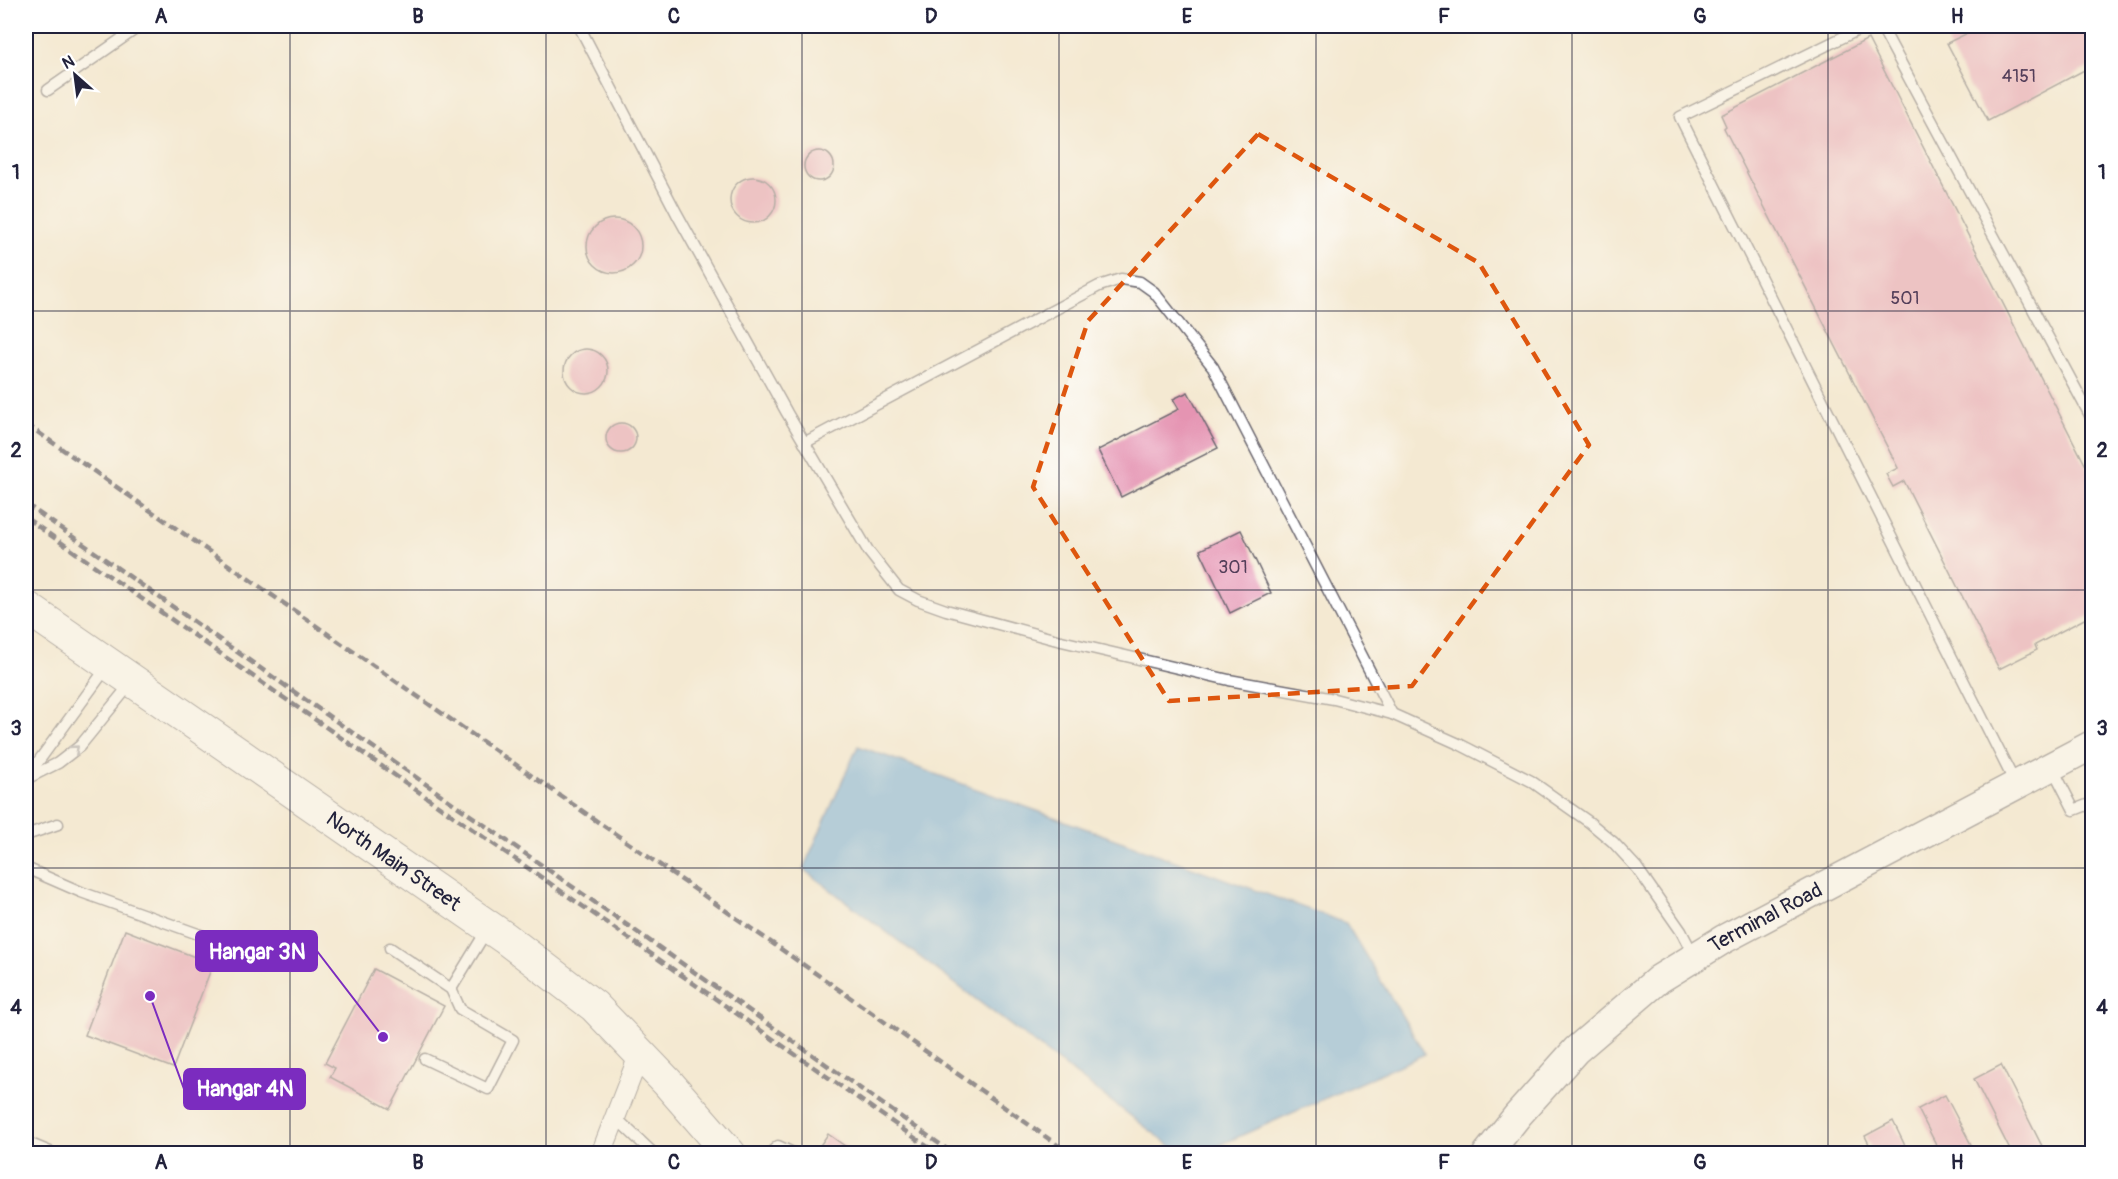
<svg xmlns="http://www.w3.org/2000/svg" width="2118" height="1179" viewBox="0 0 2118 1179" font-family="Pangolin,sans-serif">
	<rect width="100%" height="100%" fill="#fff"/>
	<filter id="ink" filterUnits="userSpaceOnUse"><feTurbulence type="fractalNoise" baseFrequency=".0167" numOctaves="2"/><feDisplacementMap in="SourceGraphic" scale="12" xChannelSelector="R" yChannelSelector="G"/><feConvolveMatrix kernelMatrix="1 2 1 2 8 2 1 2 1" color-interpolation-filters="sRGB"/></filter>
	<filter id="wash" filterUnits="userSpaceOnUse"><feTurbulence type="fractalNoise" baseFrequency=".008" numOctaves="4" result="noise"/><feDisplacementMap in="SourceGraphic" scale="24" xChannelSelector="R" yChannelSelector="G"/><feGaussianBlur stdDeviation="1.35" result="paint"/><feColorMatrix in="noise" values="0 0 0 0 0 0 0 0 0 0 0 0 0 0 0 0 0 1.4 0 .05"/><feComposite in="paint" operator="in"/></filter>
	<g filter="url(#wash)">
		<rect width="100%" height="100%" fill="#f4e9d2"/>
		<!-- water -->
		<path fill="#6babde" stroke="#46668c" stroke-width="1.5" d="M858 746 1346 923 1425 1054 1202 1153H1180L803 869Z"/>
		<g id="blocks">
			<!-- building -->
			<g fill="#e594b2">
				<path d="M1982 26H2092V66L1988 121 1947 43Z"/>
				<path d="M1868 39 2092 478V615L2035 645 2037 650 1999 669 1904 481 1893 487 1886 474 1898 468 1724 128 1726 126 1721 115Z"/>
				<circle cx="819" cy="166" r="15"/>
				<circle cx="753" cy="200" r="23"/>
				<circle cx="614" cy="246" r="27"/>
				<circle cx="586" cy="371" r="22"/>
				<path d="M1188 392 1218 448 1121 497 1098 450 1179 409 1173 399Z"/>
				<circle cx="621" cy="438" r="15"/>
				<path d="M1241 530 1271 593 1230 613 1200 550Z"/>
				<path d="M125 930 195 957 200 944 218 951 173 1068 85 1035Z"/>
				<path d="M374 969 444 1006 390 1109 330 1077 335 1068 325 1063Z"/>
				<path d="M2001 1065 2046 1154H2012L1974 1079Z"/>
				<path d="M1945 1095 1976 1154H1941L1918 1109Z"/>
				<path d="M1893 1121 1909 1154H1874L1865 1136Z"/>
				<path d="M828 1134 856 1154H814Z"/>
			</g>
		</g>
	</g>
	<g filter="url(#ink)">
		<use href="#blocks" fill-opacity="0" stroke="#6c6870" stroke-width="1.5"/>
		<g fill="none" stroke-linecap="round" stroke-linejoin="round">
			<defs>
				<g id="service">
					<path d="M579 26 677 214 787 413 869 552 899 590 918 600 946 610 1057 640 1229 680 1334 699 1392 714 1461 745 1531 781 1589 822 1613 842 1637 868 1681 931 1694 956"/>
					<path d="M1866 26 1680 117 2016 785"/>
					<path d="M1881 26 2092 419"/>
					<path d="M48 90 140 26"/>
					<path d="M804 443 1099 286 1121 279 1140 282 1154 292 1213 367 1392 714"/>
					<path d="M2052 767 2074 810 2092 803"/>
					<path d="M27 775 35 766 107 667"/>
					<path d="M26 779 58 763 80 746 132 682"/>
					<path d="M26 835 58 824"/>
					<path d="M26 868 81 892 212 939"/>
					<path d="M390 948 451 989 487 930"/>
					<path d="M425 1059 488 1089 513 1040 460 1009 451 989"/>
					<path d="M615 1117 654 1154"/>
					<path d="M26 1142 55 1154"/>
					<path d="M769 1154 778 1146 795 1154"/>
				</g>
				<path id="minor" d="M601 1154 640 1053"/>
				<g id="secondary">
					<path id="s1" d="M1487 1154 1518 1115 1576 1050 1659 979 1724 939 2092 745"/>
				</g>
				<g id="primary">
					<path id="s2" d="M26 607 505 938 594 1006 668 1083 730 1154"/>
				</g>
			</defs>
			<!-- service casing -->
			<use href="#service" stroke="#6c6870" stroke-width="13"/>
			<!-- minor casing -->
			<use href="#minor" stroke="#6c6870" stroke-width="22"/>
			<!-- secondary casing -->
			<use href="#secondary" stroke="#6c6870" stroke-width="31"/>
			<!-- primary casing -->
			<use href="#primary" stroke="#6c6870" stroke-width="34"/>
			<!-- service -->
			<use href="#service" stroke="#fff" stroke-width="10"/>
			<!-- minor -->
			<use href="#minor" stroke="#fff" stroke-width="20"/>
			<!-- secondary -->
			<use href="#secondary" stroke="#fff" stroke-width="28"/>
			<!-- primary -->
			<use href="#primary" stroke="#fff" stroke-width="32"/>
			<!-- rail -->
			<g stroke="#22223b" stroke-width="4.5" stroke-dasharray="9 4.5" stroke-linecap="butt">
				<path d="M26 424 844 993 1070 1154"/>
				<path d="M26 504 954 1154"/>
				<path d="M26 518 938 1154"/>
			</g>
		</g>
		<!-- one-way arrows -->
		<defs><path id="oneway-chevron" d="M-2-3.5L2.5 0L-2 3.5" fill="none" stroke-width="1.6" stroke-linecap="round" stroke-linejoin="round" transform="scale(1.5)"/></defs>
		<use stroke="#9c9ca7" href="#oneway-chevron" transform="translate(75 749) rotate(-41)"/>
	</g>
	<!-- marked area -->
	<path d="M0 0H2118V1179H0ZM1258 134 1479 263 1589 445 1412 686 1169 701 1033 487 1088 321Z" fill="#f4e9d2" fill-opacity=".55" fill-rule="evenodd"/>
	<path fill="none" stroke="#de560e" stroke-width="4.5" stroke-dasharray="12 8" stroke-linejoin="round" d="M1258 134 1479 263 1589 445 1412 686 1169 701 1033 487 1088 321Z"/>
	<!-- grid -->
	<path fill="none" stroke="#22223b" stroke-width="1.5" stroke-opacity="0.55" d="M290 26V1154M546 26V1154M802 26V1154M1059 26V1154M1316 26V1154M1572 26V1154M1828 26V1154M26 311H2092M26 590H2092M26 868H2092"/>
	<g text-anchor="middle" stroke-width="4.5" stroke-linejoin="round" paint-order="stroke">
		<!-- number labels -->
		<g font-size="18" fill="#533e59">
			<text x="2019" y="82">4151</text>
			<text x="1905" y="304">501</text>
			<text x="1233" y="573">301</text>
		</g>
		<!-- street labels -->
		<g font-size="21" fill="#22223b" stroke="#fff">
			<text dy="7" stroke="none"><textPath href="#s2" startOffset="447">North Main Street</textPath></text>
			<text dy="7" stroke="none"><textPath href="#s1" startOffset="369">Terminal Road</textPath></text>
		</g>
	</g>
	<!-- callouts -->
	<path fill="none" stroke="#7b2cbf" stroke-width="2" d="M383 1037L317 951M150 996L184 1089"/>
	<g fill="#7b2cbf" stroke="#fff" stroke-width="2">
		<circle cx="383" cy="1037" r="6"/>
		<circle cx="150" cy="996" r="6"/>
	</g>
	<g fill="#7b2cbf" stroke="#7b2cbf" stroke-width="2">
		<rect x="196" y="931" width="121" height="40" rx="6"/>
		<rect x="184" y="1069" width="121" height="40" rx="6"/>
	</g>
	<g font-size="22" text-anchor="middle" font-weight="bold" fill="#fff">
		<text x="257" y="959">Hangar 3N</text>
		<text x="245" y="1096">Hangar 4N</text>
	</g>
	<!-- margin -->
	<rect width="2118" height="1179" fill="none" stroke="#fff" stroke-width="66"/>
	<!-- north arrow -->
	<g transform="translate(75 75) rotate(332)" stroke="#ffffff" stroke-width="4.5" paint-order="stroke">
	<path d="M0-4.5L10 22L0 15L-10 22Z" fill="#22223b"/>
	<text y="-9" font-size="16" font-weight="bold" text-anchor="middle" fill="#22223b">N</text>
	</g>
	<rect x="33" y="33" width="2052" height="1113" fill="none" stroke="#22223b" stroke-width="2"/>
	<g font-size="20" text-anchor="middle" font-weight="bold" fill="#22223b">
		<text x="161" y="23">A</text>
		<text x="418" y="23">B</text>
		<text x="674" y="23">C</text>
		<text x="931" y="23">D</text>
		<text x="1187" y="23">E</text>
		<text x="1444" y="23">F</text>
		<text x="1700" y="23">G</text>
		<text x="1957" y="23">H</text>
		<text x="16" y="179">1</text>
		<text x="2102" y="179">1</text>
		<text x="16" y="457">2</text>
		<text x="2102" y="457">2</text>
		<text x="16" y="735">3</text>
		<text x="2102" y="735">3</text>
		<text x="16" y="1014">4</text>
		<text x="2102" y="1014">4</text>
		<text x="161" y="1169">A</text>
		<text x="418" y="1169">B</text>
		<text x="674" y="1169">C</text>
		<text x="931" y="1169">D</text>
		<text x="1187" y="1169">E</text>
		<text x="1444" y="1169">F</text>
		<text x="1700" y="1169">G</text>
		<text x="1957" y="1169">H</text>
	</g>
</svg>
